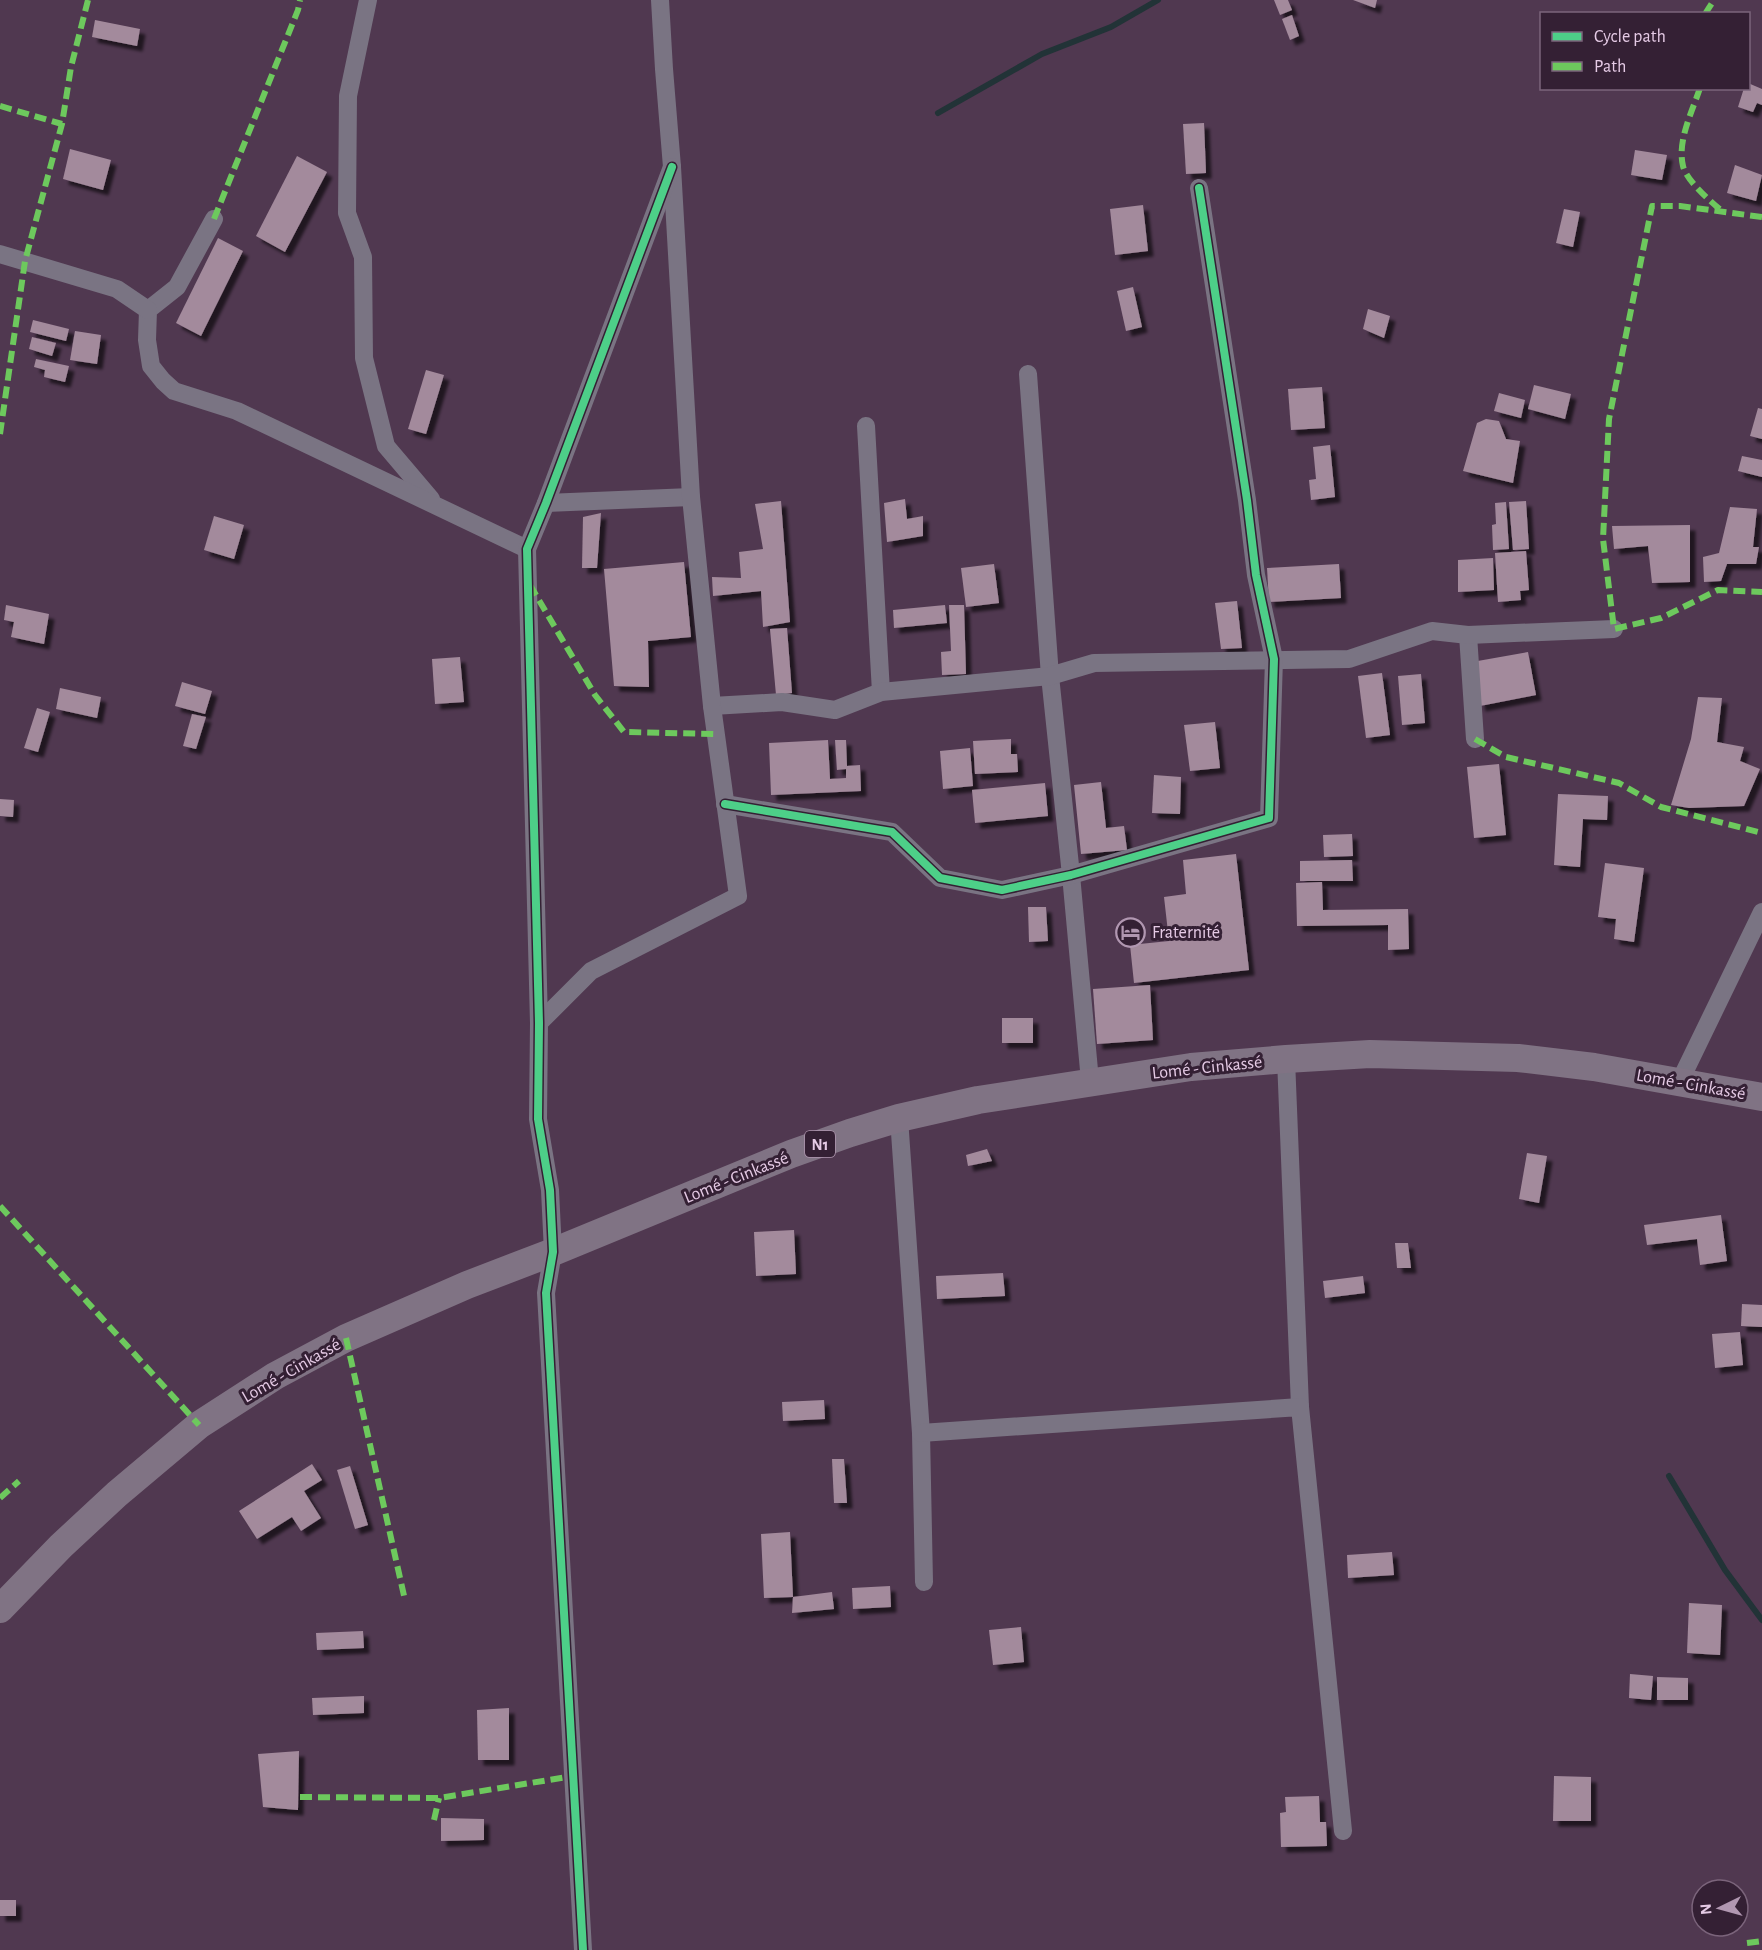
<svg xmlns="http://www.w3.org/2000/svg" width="1762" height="1950" viewBox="0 0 1762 1950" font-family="'Alegreya Sans',sans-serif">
	<defs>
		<filter id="shadow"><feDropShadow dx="5.5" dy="5.5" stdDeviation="1.5" flood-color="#0009"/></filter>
	</defs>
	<rect width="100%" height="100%" fill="#503850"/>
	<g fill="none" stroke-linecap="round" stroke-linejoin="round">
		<!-- stream -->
		<g stroke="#223337" stroke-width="6">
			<path d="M938 113 1042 54 1111 27 1158 0"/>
			<path d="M1669 1476 1725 1570 1762 1620"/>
		</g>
	</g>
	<!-- building -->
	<g fill="#a38a9c" filter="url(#shadow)">
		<path d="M1274 0H1288L1292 10 1280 15Z"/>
		<path d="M1353 0H1377L1375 8Z"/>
		<path d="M1292 15 1299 36 1290 40 1282 19Z"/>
		<path d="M95 20 140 29 137 46 92 37Z"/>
		<path d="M1748 83 1762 89V105L1757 103 1753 112 1738 107 1744 88H1748Z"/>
		<path d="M1204 123 1206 173 1186 174 1183 124Z"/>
		<path d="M70 149 111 160 103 190 63 179Z"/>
		<path d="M1635 150 1667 155 1662 180 1631 175Z"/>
		<path d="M297 156 327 172 285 252 256 236Z"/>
		<path d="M1735 165 1762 175 1756 201 1727 193Z"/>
		<path d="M1143 205 1148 251 1115 255 1110 209Z"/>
		<path d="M1564 209 1580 212 1573 247 1556 243Z"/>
		<path d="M218 238 243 251 201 336 176 323Z"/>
		<path d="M1133 287 1142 327 1126 331 1117 291Z"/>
		<path d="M1368 309 1390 316 1384 338 1363 329Z"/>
		<path d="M33 320 69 329 66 341 30 332Z"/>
		<path d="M75 331 101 335 97 364 70 360Z"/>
		<path d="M32 337 56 343 52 356 29 349Z"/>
		<path d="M36 359 69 366 65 382 44 377 45 370 34 367Z"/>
		<path d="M426 370 444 375 426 434 408 429Z"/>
		<path d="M1534 385 1571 394 1565 419 1528 409Z"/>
		<path d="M1322 387 1325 428 1291 430 1288 389Z"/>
		<path d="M1499 393 1525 400 1521 418 1494 411Z"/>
		<path d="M1758 408 1762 409V439L1750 436Z"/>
		<path d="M1486 419 1499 421 1506 439 1520 441 1513 483 1463 471 1477 423Z"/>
		<path d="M1330 445 1335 497 1311 500 1309 480 1316 479 1313 447Z"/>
		<path d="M1742 456 1762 460V477L1738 471Z"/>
		<path d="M905 499 907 519 923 516V536L887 542 884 503Z"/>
		<path d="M781 501 790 622 763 627 761 591 713 596 712 577 741 578 739 552 763 549 755 504Z"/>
		<path d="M1526 501 1529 549 1513 550 1509 502Z"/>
		<path d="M1506 502 1509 549 1493 550 1492 525 1496 524 1495 503Z"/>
		<path d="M1730 507 1757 509 1753 547H1759L1756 564H1727L1721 581 1704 582 1703 557 1719 553Z"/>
		<path d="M601 513 597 568H582L583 517Z"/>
		<path d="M214 516 244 525 234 559 204 550Z"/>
		<path d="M1690 525V582L1652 583 1648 546 1614 549 1612 526Z"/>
		<path d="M1526 551 1529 590 1520 591 1521 600 1498 602 1495 553Z"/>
		<path d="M1493 558 1494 590 1458 592V560Z"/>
		<path d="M684 562 691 637 648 641 649 687 614 686 604 569Z"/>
		<path d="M994 564 999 603 966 607 961 568Z"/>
		<path d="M1339 564 1341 598 1269 602 1267 568Z"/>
		<path d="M1237 601 1242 648 1221 649 1215 603Z"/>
		<path d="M6 605 49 614 44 644 11 637 14 622 4 620Z"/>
		<path d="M945 605 947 623 894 628 893 610Z"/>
		<path d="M949 605H964L966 674 942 675 941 652 951 651Z"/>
		<path d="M787 628 792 693 776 695 770 629Z"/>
		<path d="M1528 652 1536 695 1480 706 1472 662Z"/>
		<path d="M460 657 464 702 435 704 432 659Z"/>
		<path d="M1382 673 1390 735 1366 738 1358 676Z"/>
		<path d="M1421 674 1425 723 1402 725 1398 676Z"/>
		<path d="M182 682 212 691 205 714 175 706Z"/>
		<path d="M60 688 101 697 97 718 56 709Z"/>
		<path d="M1698 697 1722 698 1717 742 1744 747 1740 761 1760 769 1744 806 1689 808 1671 805 1691 739Z"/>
		<path d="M37 708 50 712 38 752 24 748Z"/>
		<path d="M192 714 206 717 196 749 183 746Z"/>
		<path d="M1215 722 1220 768 1190 771 1184 725Z"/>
		<path d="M1011 739V754H1017L1018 772 975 774 973 741Z"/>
		<path d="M828 740 830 779 846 778V769L837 770 835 740H846L847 766 860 765 861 791 771 795 769 743Z"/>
		<path d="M970 748 973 786 943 789 940 751Z"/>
		<path d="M1499 764 1506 835 1474 838 1467 767Z"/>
		<path d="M1154 775 1181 777 1180 814 1152 813Z"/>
		<path d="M1101 782 1106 828 1124 826 1127 850 1081 854 1074 785Z"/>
		<path d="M1045 783 1048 816 975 823 972 790Z"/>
		<path d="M1558 794 1608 796 1607 820 1583 819 1580 867 1554 865Z"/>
		<path d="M0 799 14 800 13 817 0 816Z"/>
		<path d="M1352 834 1353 856 1324 857 1323 835Z"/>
		<path d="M1236 854 1249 970 1134 983 1130 945 1169 941 1164 897 1186 894 1183 860Z"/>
		<path d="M1352 860 1353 881H1300V861Z"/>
		<path d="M1605 863 1644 868 1634 942 1614 939 1616 919 1598 917Z"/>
		<path d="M1322 882 1323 910 1408 909 1409 949 1388 950V925L1297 926 1296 883Z"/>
		<path d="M1028 907H1046L1048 941 1029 942Z"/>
		<path d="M1150 985 1153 1040 1097 1044 1093 989Z"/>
		<rect x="1002" y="1018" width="31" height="25"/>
		<path d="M987 1149 992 1161 968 1166 966 1155Z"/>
		<path d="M1527 1153 1547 1156 1539 1203 1519 1199Z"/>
		<path d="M1721 1215 1727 1261 1700 1265 1697 1239 1647 1245 1644 1225Z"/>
		<path d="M794 1230 796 1274 756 1276 754 1232Z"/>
		<path d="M1395 1243H1408L1411 1268H1397Z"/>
		<path d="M1003 1273 1005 1296 937 1299 936 1276Z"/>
		<path d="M1363 1276 1365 1293 1325 1298 1323 1281Z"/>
		<path d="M1742 1304 1762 1305V1327L1741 1326Z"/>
		<path d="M1740 1332 1743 1365 1715 1368 1712 1334Z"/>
		<path d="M824 1400 825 1419 783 1421 782 1402Z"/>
		<path d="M832 1459H844L847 1503H834Z"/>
		<path d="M312 1464 322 1480 304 1491 321 1518 301 1531 292 1517 257 1539 239 1511Z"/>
		<path d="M350 1466 368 1525 355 1529 337 1470Z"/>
		<path d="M790 1532 793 1597 832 1592 834 1609 792 1613 793 1597 764 1598 761 1534Z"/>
		<path d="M1392 1552 1394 1575 1348 1578 1347 1555Z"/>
		<path d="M890 1586 891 1607 853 1609 852 1588Z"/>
		<path d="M1689 1603 1722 1605 1720 1655 1687 1653Z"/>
		<path d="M1021 1627 1024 1662 993 1665 989 1630Z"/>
		<path d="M363 1631 364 1648 317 1650 316 1633Z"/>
		<path d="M1630 1674 1653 1676 1651 1700 1629 1698Z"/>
		<path d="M1657 1677 1688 1678V1700H1657Z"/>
		<path d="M364 1696V1713L313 1715 312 1698Z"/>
		<path d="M509 1708V1760H478L477 1710Z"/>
		<path d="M299 1751 298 1810 263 1807 258 1754Z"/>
		<path d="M1554 1776 1591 1777V1821H1553Z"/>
		<path d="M1319 1796 1320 1822H1326L1327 1846 1281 1847 1280 1813 1286 1812 1285 1797Z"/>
		<path d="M441 1818 484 1819V1840L441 1841Z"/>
		<rect x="0" y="1900" width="16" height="16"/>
	</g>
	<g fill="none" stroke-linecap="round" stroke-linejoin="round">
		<!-- minor -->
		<g stroke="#7a7483" stroke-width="18">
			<path d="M368 0 348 96 347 213 363 257 364 358 386 446 431 499"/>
			<path d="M214 219 177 287 148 310 147 340 151 366 163 381 174 391 237 411 527 549"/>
			<path d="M0 254 117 289 148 310"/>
			<path d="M1028 374 1050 676 1071 875 1090 1081"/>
			<path d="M866 426 881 692"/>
			<path d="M546 503 691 497"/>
			<path d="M1468 635 1475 739"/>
			<path d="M712 706 782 702 835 710 881 692 1050 676 1094 663 1349 659 1432 631 1468 635 1614 629"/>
			<path d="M725 804 892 832 940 878 1002 890 1071 875 1269 818 1274 659 1256 575 1247 500 1199 188"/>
			<path d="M539 1023 591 971 738 896 712 706 691 497 672 167 664 69 660 0"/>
			<path d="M1286 1059 1300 1407"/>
			<path d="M1680 1081 1762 912"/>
			<path d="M899 1118 921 1433 924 1582"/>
			<path d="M921 1433 1300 1407 1343 1831"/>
			<path d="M583 1950 546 1293 553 1252 550 1190 538 1119 539 1023 527 549 546 503 672 167"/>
		</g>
		<!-- trunk -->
		<path stroke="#807384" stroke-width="28" d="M0 1609 61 1546 117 1494 199 1425 275 1376 346 1338 467 1285 553 1252 791 1154 850 1133 899 1118 978 1100 1191 1067 1286 1059 1370 1054 1518 1058 1594 1067 1762 1097"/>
		<!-- quiet -->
		<g stroke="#6dc95d" stroke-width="6" stroke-dasharray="12 6" stroke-linecap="butt">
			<path d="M1705 14 1714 0"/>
			<path d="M1700 88C1692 112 1677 141 1683 166 1686 180 1711 202 1722 211"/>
			<path d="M0 106 62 124"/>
			<path d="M1762 217 1680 206H1652L1609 419 1603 539 1614 629 1661 618 1718 590 1762 592"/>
			<path d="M214 219 298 10 300 0"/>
			<path d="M0 434 25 261 62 124 71 67 88 0"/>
			<path d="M530 585 595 695 624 732 716 734"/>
			<path d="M1475 739 1506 757 1619 783 1661 807 1762 833"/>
			<path d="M0 1206 199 1425"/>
			<path d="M346 1338 405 1600"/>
			<path d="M0 1498 19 1481"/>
			<path d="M300 1797 439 1798 573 1776"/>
			<path d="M434 1820 439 1798"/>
			<path d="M1747 1943 1762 1941"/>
		</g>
		<defs>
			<g id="cycleway">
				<path d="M725 804 892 832 940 878 1002 890 1071 875 1269 818 1274 659 1256 575 1247 500 1199 188"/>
				<path d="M583 1950 546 1293 553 1252 550 1190 538 1119 539 1023 527 549 546 503 672 167"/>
			</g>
		</defs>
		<!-- cycleway casing -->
		<use href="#cycleway" stroke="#342034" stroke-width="11"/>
		<!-- cycleway -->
		<use href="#cycleway" stroke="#4dcf88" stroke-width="8"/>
	</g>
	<!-- icons -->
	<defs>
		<symbol id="hotel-ring" viewBox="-11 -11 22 22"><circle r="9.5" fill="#342034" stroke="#b197b1" stroke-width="1.5"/><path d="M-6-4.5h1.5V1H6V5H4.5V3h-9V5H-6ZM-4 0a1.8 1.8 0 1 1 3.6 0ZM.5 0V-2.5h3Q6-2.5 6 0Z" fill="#b197b1"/></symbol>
	</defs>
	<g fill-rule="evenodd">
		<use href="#hotel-ring" x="1114" y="916" width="33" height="33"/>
	</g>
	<g text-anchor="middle" stroke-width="6" stroke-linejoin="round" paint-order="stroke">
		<!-- shield labels -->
		<rect fill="#342034" stroke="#b097b0" stroke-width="1.5" x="805" y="1131" width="30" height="26" rx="4.5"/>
		<g font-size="16" font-weight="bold" fill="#e5cae5">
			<text x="820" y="1150">N1</text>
		</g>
		<!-- poi labels -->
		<g font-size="18" fill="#e5cae5" stroke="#342034" text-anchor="start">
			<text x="1152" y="938">Fraternité</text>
		</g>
		<!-- street labels -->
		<g font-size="18" fill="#e5cae5" stroke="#342034">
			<text transform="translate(1207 1067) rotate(-6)" y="6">Lomé - Cinkassé</text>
			<text transform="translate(1691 1084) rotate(10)" y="6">Lomé - Cinkassé</text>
			<text transform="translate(736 1177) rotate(-22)" y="6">Lomé - Cinkassé</text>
			<text transform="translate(291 1370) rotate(-30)" y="6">Lomé - Cinkassé</text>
		</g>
	</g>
	<!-- legend -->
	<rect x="1540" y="12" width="210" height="78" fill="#342034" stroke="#7b647b" stroke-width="1.5"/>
	<rect x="1552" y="32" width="30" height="9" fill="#4dcf88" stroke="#7b647b" stroke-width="1.5"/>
	<text x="1594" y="42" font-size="18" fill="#e5cae5">Cycle path</text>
	<rect x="1552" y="62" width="30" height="9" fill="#6dc95d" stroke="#7b647b" stroke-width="1.5"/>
	<text x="1594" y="72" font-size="18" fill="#e5cae5">Path</text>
	<!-- north arrow -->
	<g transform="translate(1720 1908) rotate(265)"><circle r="28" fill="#342034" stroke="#7b647b" stroke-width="1.5"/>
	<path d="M0-4.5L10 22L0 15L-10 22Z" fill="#b197b1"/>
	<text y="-9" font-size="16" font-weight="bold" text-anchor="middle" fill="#e5cae5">N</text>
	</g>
</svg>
